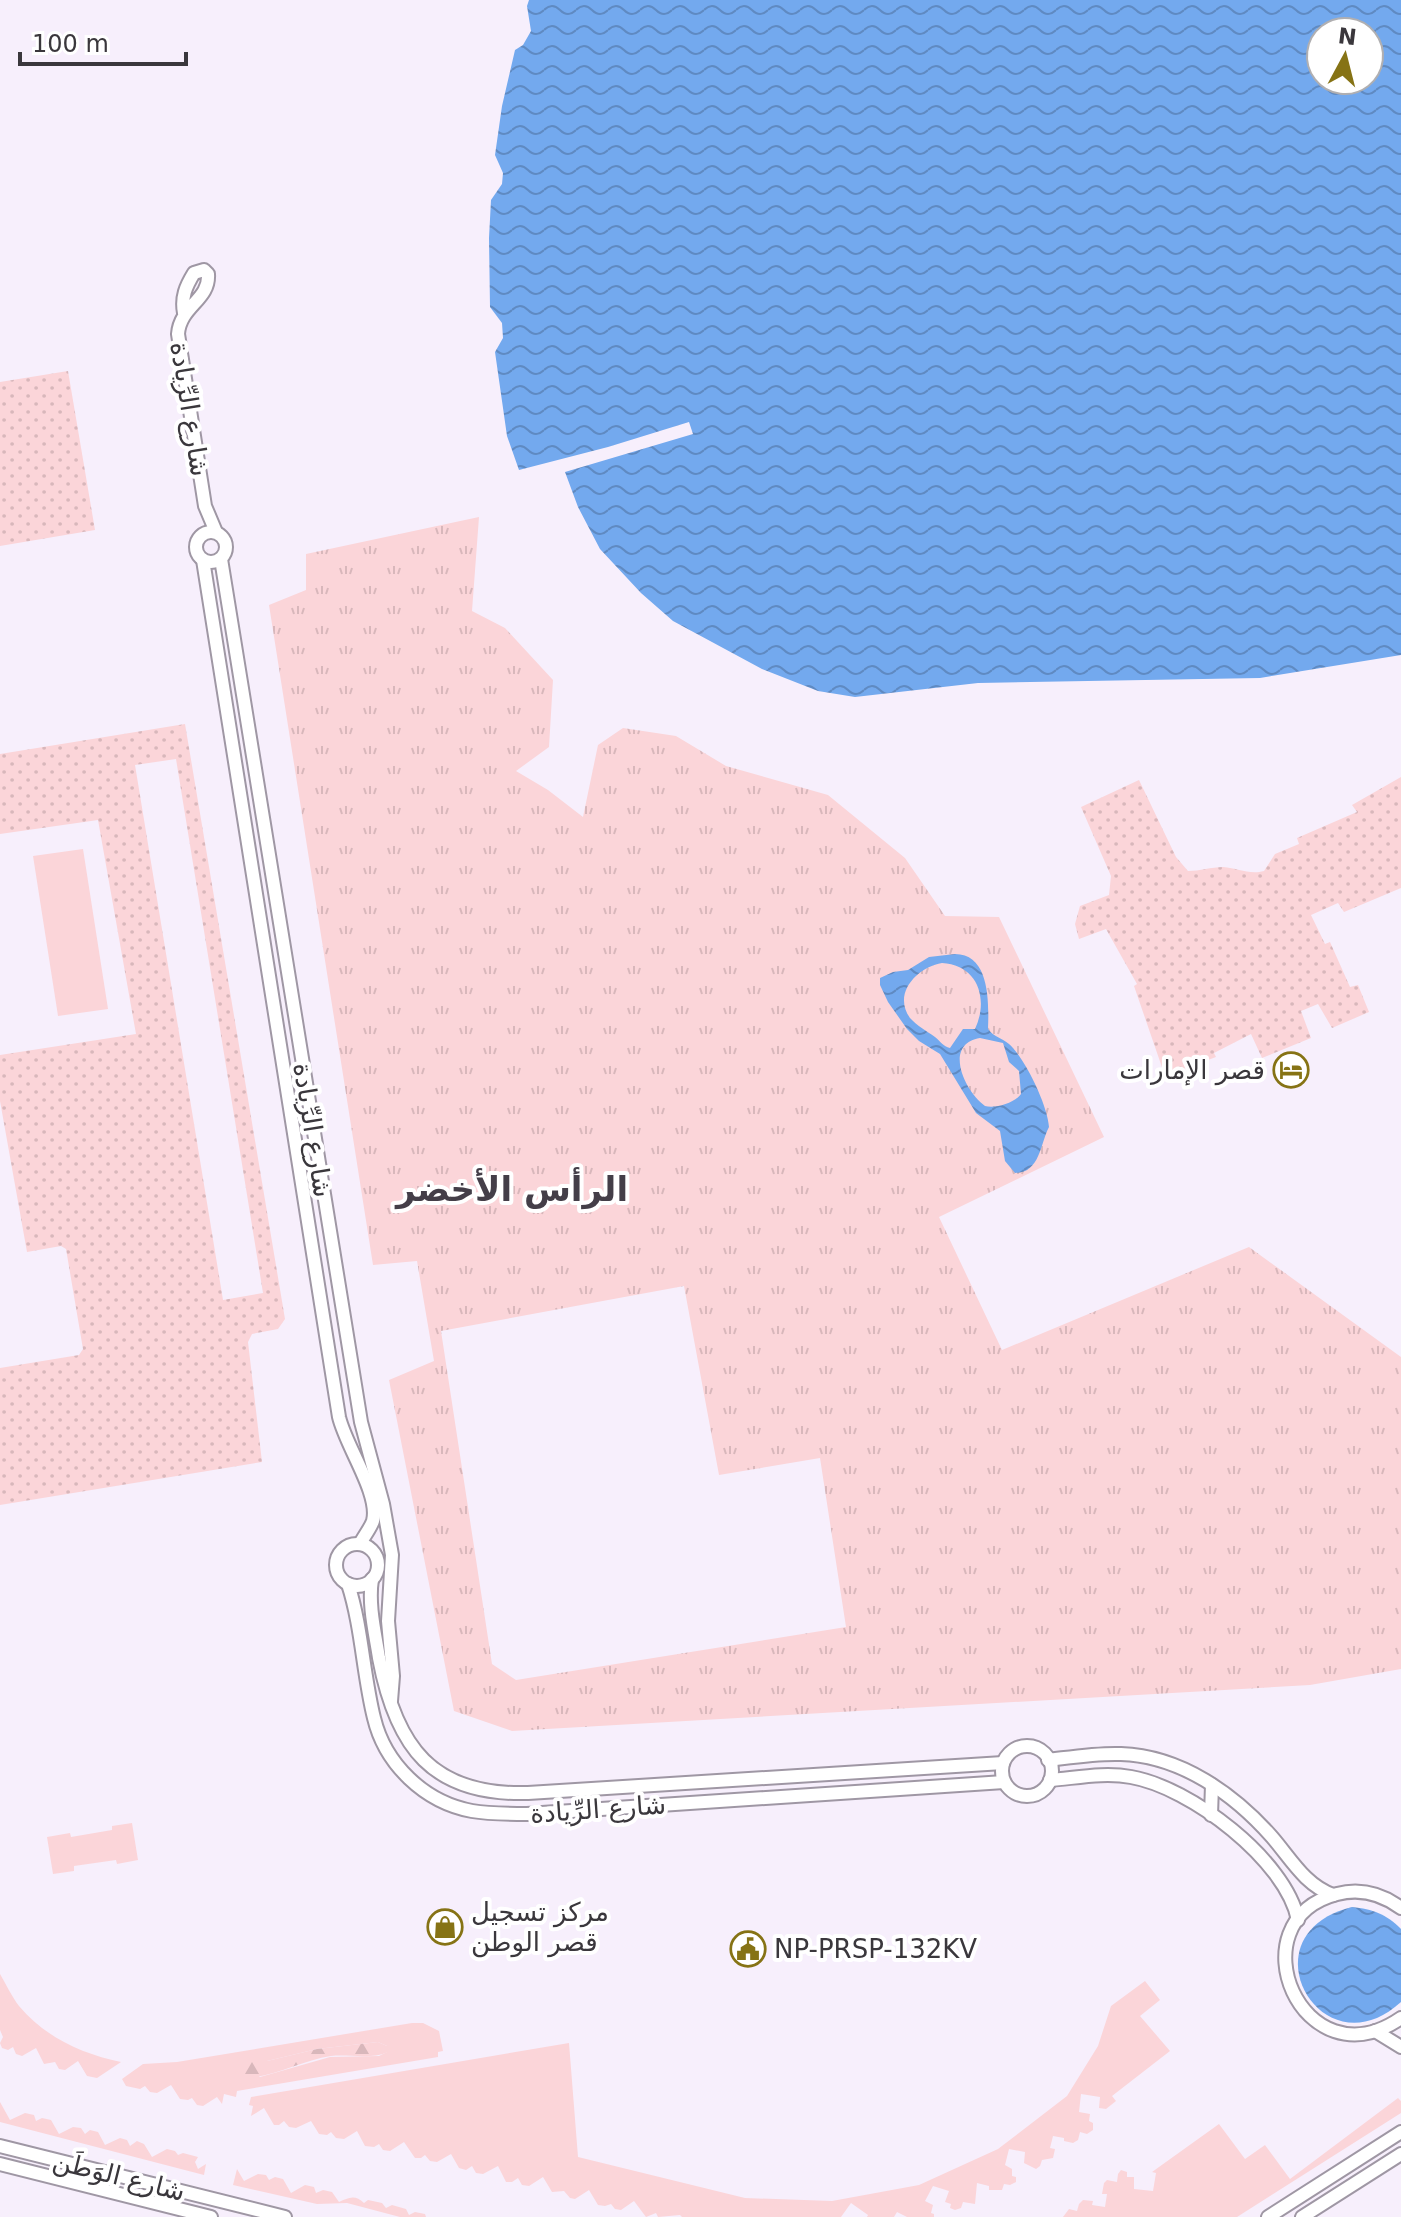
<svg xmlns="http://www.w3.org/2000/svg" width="1401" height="2217" viewBox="0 0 1401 2217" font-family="'DejaVu Sans',Vazirmatn,sans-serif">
	<defs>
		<pattern id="forest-firs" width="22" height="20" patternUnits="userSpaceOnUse" patternTransform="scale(2)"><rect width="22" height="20" fill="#fbd5d9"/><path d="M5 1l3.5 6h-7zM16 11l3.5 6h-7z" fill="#d8b7bb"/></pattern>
		<pattern id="park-tufts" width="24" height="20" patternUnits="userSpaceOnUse" patternTransform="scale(2)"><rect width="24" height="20" fill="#fbd5d9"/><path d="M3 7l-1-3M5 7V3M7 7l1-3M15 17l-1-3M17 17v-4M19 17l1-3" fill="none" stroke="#d8b7bb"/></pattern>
		<pattern id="garden-dots" width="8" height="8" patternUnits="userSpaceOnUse" patternTransform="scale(2)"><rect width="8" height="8" fill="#fbd5d9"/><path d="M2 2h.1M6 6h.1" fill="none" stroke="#d8b7bb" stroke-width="1.8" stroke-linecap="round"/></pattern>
		<pattern id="water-waves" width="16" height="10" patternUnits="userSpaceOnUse" patternTransform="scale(2)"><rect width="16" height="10" fill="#73a9ee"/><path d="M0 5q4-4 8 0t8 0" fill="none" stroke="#5f8ac2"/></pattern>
	</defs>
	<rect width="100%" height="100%" fill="#f7effc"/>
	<!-- grass -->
	<g fill="#fbd5d9" fill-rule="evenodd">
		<path d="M83 849 108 1009 58 1016 33 856Z"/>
		<path d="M132 1823 138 1860 117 1864 116 1860 74 1866V1871L53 1874 47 1837 70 1833 71 1837 112 1830V1826Z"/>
		<path d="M0 1974C6 1984 12 1997 19 2006 45 2037 82 2054 121 2062L97 2078 87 2076 78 2061 65 2070 59 2069 55 2062 44 2064 36 2048 22 2056 16 2054 13 2047 8 2050 2 2048 0 2043 3 2037 0 2030Z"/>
		<path d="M1145 1981 1160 2000 1140 2016 1170 2051 1112 2096 1116 2101 1106 2109 1099 2108 1100 2097 1081 2094 1079 2112 1090 2114 1089 2121 1093 2123V2130L1087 2134 1080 2132 1078 2140 1073 2143 1064 2141V2138L1053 2136 1050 2148 1055 2149 1053 2158 1042 2160 1040 2166 1036 2169 1024 2163 1025 2152 1009 2149 1005 2165 1012 2169V2176L1016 2177V2182L1010 2185 1004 2184 1002 2190H989V2186L977 2183 975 2204 963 2202 961 2208 955 2210 950 2208 951 2204 945 2202 949 2191 933 2186 925 2201 933 2205 931 2213 934 2214V2217H907L897 2212 894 2217H867L868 2215 851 2203 841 2217H682L680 2215 658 2217 656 2213 646 2217 634 2201 621 2210 615 2209 611 2204 605 2206 598 2205 589 2190 575 2199 570 2198 564 2191 552 2192 543 2177 529 2186 522 2185 518 2178 512 2182H506L498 2166 483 2174 476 2173 472 2166 466 2170 459 2168 451 2154 437 2162 430 2161 425 2155 421 2158H415L404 2142 390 2151 383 2150 379 2144 374 2147 365 2146 357 2131 344 2139 336 2138 331 2132 327 2135 319 2134 311 2121 296 2128 289 2127 284 2121 279 2125H274L264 2108 251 2116 253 2106 249 2105 251 2097 569 2043 578 2157 745 2198 832 2201 919 2185 998 2149 1067 2096 1098 2046 1111 2006Z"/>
		<path d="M412 2023H423L439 2031 443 2051 438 2052V2057L237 2091 236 2097 224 2094 222 2104 217 2097 203 2106 197 2105 192 2098 188 2100 180 2099 171 2085 157 2093 150 2092 145 2086 140 2089 126 2086 122 2079 143 2064 177 2062ZM378 2042 387 2046V2052L379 2056 330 2057 260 2077 242 2061H267L317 2049Z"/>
		<path d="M1398 2098 1401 2101V2113L1237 2217H1063L1069 2209 1077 2211 1079 2204 1083 2200 1093 2201 1092 2205 1105 2207 1107 2194H1102L1104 2183 1107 2180 1117 2182 1118 2174 1121 2170 1127 2172V2177H1134V2189L1153 2191 1156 2173 1152 2172 1219 2124 1245 2159 1265 2145 1290 2179Z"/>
		<path d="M0 2102 10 2120 25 2113 34 2115 36 2121 42 2118 51 2120 59 2134 73 2127 81 2128 85 2134 90 2130 98 2132 105 2145 120 2138 127 2140 130 2146 137 2141 144 2144 152 2157 167 2149 175 2151 178 2155 183 2153 198 2157 195 2162 198 2169 206 2164 204 2175 0 2122Z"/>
		<path d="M237 2169 244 2181 258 2174 266 2175 269 2180 275 2177 283 2179 291 2193 305 2185 314 2187 316 2193 323 2190 332 2192 339 2202C348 2198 355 2194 364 2203L368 2200 382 2203 386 2208 392 2205 406 2209 409 2215 415 2212 425 2214 426 2217H400L347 2203 317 2204 233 2185Z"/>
	</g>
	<!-- forest -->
	<path fill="url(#forest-firs)" d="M378 2042 387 2046 388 2052C370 2060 350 2054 331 2056 296 2061 263 2085 226 2076L225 2070 231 2064 242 2061H267L317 2049Z"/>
	<!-- park -->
	<path fill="url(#park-tufts)" fill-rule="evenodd" d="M479 517 472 611 505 628 553 680 549 747 516 771 548 790 583 817 598 745 623 728 676 736 726 766 828 795 905 858 945 916 999 917 1104 1137 939 1217 1002 1350 1249 1247 1401 1357V1669L1310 1685 512 1731 454 1711 389 1380 434 1361 417 1261 373 1265 269 605 306 590V554ZM684 1286 719 1475 820 1458 846 1627 516 1680 492 1664 441 1331Z"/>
	<!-- garden -->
	<g fill="url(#garden-dots)" fill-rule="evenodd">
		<path d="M68 371 95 530 0 546V382Z"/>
		<path d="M185 724 285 1319 278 1329 252 1334 248 1342 262 1462 0 1505V1368L79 1355 83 1349 66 1249 61 1246 27 1252 0 1101V1055L136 1034 98 820 0 834V754ZM176 759 263 1293 223 1300 135 765Z"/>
		<path d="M1401 777V888L1344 912 1338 903 1311 915 1325 944 1330 942 1350 987 1358 985 1369 1012 1332 1028 1318 1004 1301 1011 1311 1038 1262 1058 1251 1034 1214 1053 1216 1057 1165 1076 1134 986 1137 984 1106 929 1079 939 1075 924 1080 906 1109 895 1111 876 1081 807 1139 780 1176 857 1188 871C1200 871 1211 867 1223 867 1238 868 1249 875 1264 871L1275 854 1299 844 1297 838 1357 812 1352 805Z"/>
	</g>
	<!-- water -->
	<g fill="url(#water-waves)" fill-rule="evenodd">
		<path d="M529 0H1401V655L1260 678 978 683 855 697 818 691 762 669 673 621 641 593 600 549 578 507 565 472 693 434 689 422 608 447 519 470 507 436 495 352 503 338 502 323 490 307 489 238 491 200 502 184 503 173 495 155 502 106 515 50 523 45 531 31 527 6ZM1369 32V80H1321V32Z"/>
		<path d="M955 954C990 954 989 1003 988 1029 994 1037 1002 1038 1009 1044 1025 1058 1048 1106 1049 1127 1040 1144 1040 1173 1015 1173L1005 1161 1000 1131 976 1113 940 1054 919 1041 907 1029 888 1002 880 985V978L893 972 908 970 929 957ZM942 963C978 965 989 999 975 1029H963L950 1048C943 1046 941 1042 935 1037 927 1031 917 1026 910 1018 892 993 918 967 942 963ZM980 1038 1003 1043 1009 1062 1019 1071 1021 1094C1015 1103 995 1109 985 1106 964 1091 943 1044 980 1038Z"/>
		<path d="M1352 1907C1373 1909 1386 1914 1401 1929V2002C1321 2075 1242 1934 1352 1907Z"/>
	</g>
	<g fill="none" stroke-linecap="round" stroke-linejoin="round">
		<defs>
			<g id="minor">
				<path d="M184 313C181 297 186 286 194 273L204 270 208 274C210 300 180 306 178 334L205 506 216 532"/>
				<circle cx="211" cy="547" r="15"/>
				<path d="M221 559 361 1422 383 1504 392 1555 388 1621 393 1676 391 1701"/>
				<path d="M203 560 339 1417C346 1447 380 1494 373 1521 370 1529 364 1536 360 1544"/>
				<circle cx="357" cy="1565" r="21"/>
				<path d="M372 1579C368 1605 375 1632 379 1658 396 1747 432 1796 528 1793L1003 1763"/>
				<path d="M348 1584C362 1627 363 1674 374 1718 385 1764 424 1802 472 1811 490 1814 509 1814 527 1814L1004 1782"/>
				<circle cx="1027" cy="1771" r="25"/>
				<path d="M1048 1760C1073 1757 1097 1753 1121 1754 1181 1756 1234 1794 1272 1837 1291 1859 1305 1885 1333 1895"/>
				<path d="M1050 1780C1076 1778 1104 1772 1131 1777 1190 1787 1286 1860 1298 1920"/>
				<path d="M1211 1815 1212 1785"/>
				<path d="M1401 1908C1382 1894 1360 1888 1337 1894 1233 1921 1302 2086 1401 2018"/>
				<path d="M1375 2031 1401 2047"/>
				<path d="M0 2146 285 2217"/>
				<path d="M0 2164 211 2217"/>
				<path d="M1268 2217 1401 2132"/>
				<path d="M1302 2217 1401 2154"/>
			</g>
		</defs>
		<!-- minor casing -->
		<use href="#minor" stroke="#9f97a4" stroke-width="16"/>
		<!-- minor -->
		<use href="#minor" stroke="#fff" stroke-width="12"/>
	</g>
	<!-- icons -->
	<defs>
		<symbol id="hotel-ring" viewBox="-11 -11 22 22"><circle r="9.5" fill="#fff" stroke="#867315" stroke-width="1.5"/><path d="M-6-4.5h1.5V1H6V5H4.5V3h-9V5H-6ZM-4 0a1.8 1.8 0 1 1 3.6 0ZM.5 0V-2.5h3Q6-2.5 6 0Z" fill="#867315"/></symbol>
		<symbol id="shop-ring" viewBox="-11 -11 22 22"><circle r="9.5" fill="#fff" stroke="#867315" stroke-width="1.5"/><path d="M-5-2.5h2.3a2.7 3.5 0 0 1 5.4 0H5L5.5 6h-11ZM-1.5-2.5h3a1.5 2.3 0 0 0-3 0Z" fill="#867315"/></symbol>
		<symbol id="civic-ring" viewBox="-11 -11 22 22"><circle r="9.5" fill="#fff" stroke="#867315" stroke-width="1.5"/><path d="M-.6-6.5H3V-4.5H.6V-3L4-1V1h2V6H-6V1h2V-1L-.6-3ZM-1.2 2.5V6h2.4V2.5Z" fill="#867315"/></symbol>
	</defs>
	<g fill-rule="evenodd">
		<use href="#hotel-ring" x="1271" y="1050" width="40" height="40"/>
		<use href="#shop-ring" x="425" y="1907" width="40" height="40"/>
		<use href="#civic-ring" x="728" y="1929" width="40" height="40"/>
	</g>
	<g text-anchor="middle" stroke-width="8" stroke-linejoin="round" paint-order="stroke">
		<!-- street labels -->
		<g font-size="26" fill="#3a373c" stroke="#fff">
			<text transform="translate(190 409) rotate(81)" y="9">شارع الرِّيادة</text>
			<text transform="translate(313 1130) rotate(81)" y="9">شارع الرِّيادة</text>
			<text transform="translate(598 1809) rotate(-4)" y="9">شارع الرِّيادة</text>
			<text transform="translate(119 2176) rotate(14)" y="9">شارع الوَطَن</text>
		</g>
		<!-- poi labels -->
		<g font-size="26" fill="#3a373c" stroke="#fff" text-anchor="start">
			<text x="1265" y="1079" text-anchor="end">قصر الإمارات</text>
			<text x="471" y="1921">مركز تسجيل<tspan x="471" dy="30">قصر الوطن</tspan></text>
			<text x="774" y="1958">NP-PRSP-132KV</text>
		</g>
		<!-- district labels -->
		<g font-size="34" font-weight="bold" fill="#443e48" stroke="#fff">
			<text x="512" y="1201">الرأس الأخضر</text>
		</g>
	</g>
	<!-- north arrow -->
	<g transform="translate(1345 56) rotate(7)"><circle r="38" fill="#ffffff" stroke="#b0afb1" stroke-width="2"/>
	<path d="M0-6L14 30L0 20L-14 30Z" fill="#867315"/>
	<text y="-12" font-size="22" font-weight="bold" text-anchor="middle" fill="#3a373c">N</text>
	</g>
	<!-- scale -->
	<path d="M20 52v12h166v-12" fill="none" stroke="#3a373c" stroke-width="4"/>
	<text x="32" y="52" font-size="24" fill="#3a373c" stroke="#ffffff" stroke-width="6" paint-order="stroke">100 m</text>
</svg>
